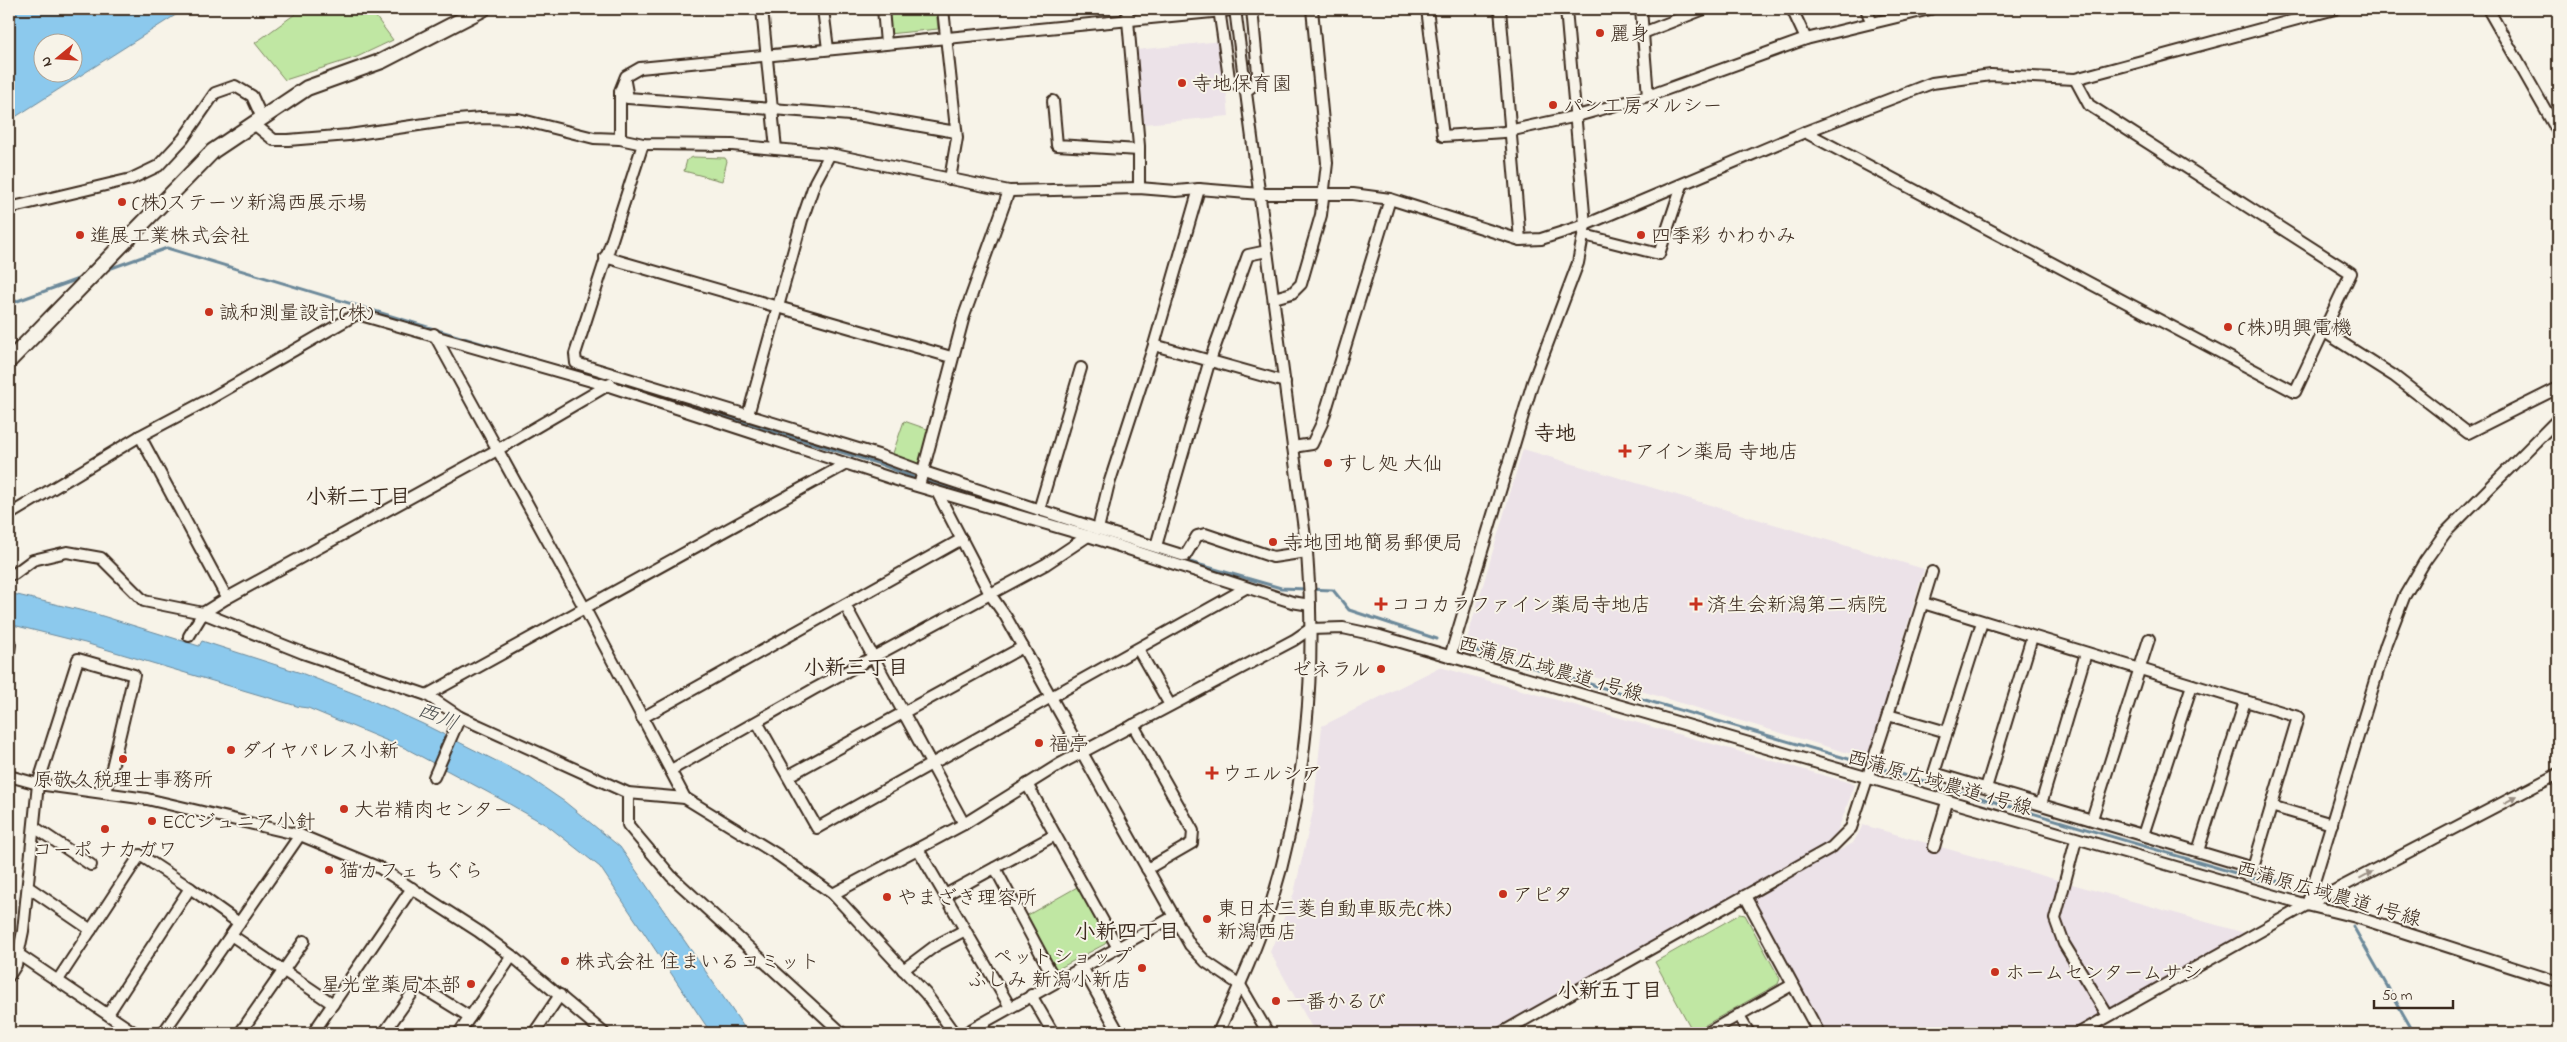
<svg xmlns="http://www.w3.org/2000/svg" width="2567" height="1042" viewBox="0 0 2567 1042" font-family="'Indie Flower','Klee One',sans-serif">
	<rect width="100%" height="100%" fill="#f7f3e8"/>
	<filter id="ink" filterUnits="userSpaceOnUse"><feTurbulence type="fractalNoise" baseFrequency=".02" numOctaves="2"/><feDisplacementMap in="SourceGraphic" scale="10" xChannelSelector="R" yChannelSelector="G"/><feConvolveMatrix kernelMatrix="1 2 1 2 8 2 1 2 1" color-interpolation-filters="sRGB"/></filter>
	<g filter="url(#ink)">
		<!-- built -->
		<g fill="#ece2e8">
			<path d="M1221 41 1229 116 1144 124 1136 50Z"/>
			<path d="M1523 449 1924 569 1868 759 1467 639Z"/>
			<path d="M1440 667 1851 783 1855 785 1837 832 1820 848 1490 1033H1315L1270 952 1294 893 1313 811 1322 726Z"/>
			<path d="M1863 825 2245 933 2065 1033H1825L1753 899 1853 843Z"/>
		</g>
		<!-- green -->
		<g fill="#c0e7a3" stroke="#7e8860">
			<path d="M302 9H370L393 40 357 57 285 80 255 43Z"/>
			<path d="M886 9H936L938 29 888 34Z"/>
			<path d="M693 157 725 158 727 161 722 181 684 171 687 160Z"/>
			<path d="M904 421 930 430 918 464 892 456Z"/>
			<path d="M1079 886 1108 939 1105 944 1058 969H1054L1026 916Z"/>
			<path d="M1740 914 1745 915 1780 979 1778 984 1693 1032 1655 962Z"/>
		</g>
		<!-- water -->
		<g fill="#8cc9ed" stroke="#6c899a" fill-rule="evenodd">
			<path d="M9 9H185L9 121ZM42 42H72V72H42Z"/>
			<path d="M9 593 96 614 199 646 202 641 301 673 366 698 423 724 530 778 565 802 620 847 748 1033H711L600 867 548 826 506 802 407 749 308 708 300 707 85 643 9 624Z"/>
		</g>
		<g fill="none" stroke-linecap="round" stroke-linejoin="round">
			<!-- stream -->
			<g stroke="#6c899a" stroke-width="3">
				<path d="M106 270 167 248 573 371"/>
				<path d="M9 304 81 278"/>
				<path d="M632 388 880 464 918 479 1050 520"/>
				<path d="M1130 544 1143 548"/>
				<path d="M1183 560 1281 588 1333 590 1349 610 1437 639"/>
				<path d="M1470 649 1486 653"/>
				<path d="M1514 662 1859 762"/>
				<path d="M1883 769 2259 880 2291 882"/>
				<path d="M2323 888 2329 889"/>
				<path d="M2336 898 2340 903"/>
				<path d="M2353 926 2414 1033"/>
			</g>
			<defs>
				<g id="minor">
					<path d="M762 9 776 149"/>
					<path d="M823 9 828 49"/>
					<path d="M883 9 886 43"/>
					<path d="M943 9 957 138 950 179"/>
					<path d="M1127 9 1139 146V188"/>
					<path d="M1219 9 1229 78 1246 91 1255 84 1258 73 1252 9"/>
					<path d="M1427 9 1443 136 1504 132 1577 116 1648 96 1806 39 1930 9"/>
					<path d="M1500 9 1520 240"/>
					<path d="M1641 9 1648 96"/>
					<path d="M1792 9 1806 39"/>
					<path d="M1866 9 1872 23"/>
					<path d="M2488 9 2558 132"/>
					<path d="M1643 33 1704 9"/>
					<path d="M625 82 628 98 863 116 956 132"/>
					<path d="M1053 101 1057 145 1139 150"/>
					<path d="M254 124 274 140H288L349 135 446 121 481 118 518 119 594 138 620 139 643 144 732 145 830 154 1009 191 1139 188 1176 191 1199 189 1260 194H1353L1390 199 1520 240 1541 239 1585 225 1805 132 1932 83 1991 75 2075 79 2335 9"/>
					<path d="M1805 132 2295 392 2351 273 2089 105 2075 79"/>
					<path d="M620 139V91L626 76 640 68 1243 9"/>
					<path d="M643 144 575 354 576 363 878 455 921 471 1098 529 1108 487 1154 345 1199 189"/>
					<path d="M9 208 131 179 158 166 183 139 215 93 235 86 252 96 262 118"/>
					<path d="M1584 235 1659 254 1682 185"/>
					<path d="M605 257 951 357"/>
					<path d="M1274 298 1292 293 1301 284 1321 215 1327 163 1312 9"/>
					<path d="M2323 331 2394 376 2468 433 2558 388"/>
					<path d="M434 334 584 607 685 798"/>
					<path d="M1154 345 1285 382"/>
					<path d="M748 415 802 220 815 182 830 154"/>
					<path d="M140 436 227 598"/>
					<path d="M1293 447 1312 444 1322 423 1390 199"/>
					<path d="M919 486 964 316 1009 191"/>
					<path d="M937 492 990 594 1006 617 1190 945 1206 962 1240 985 1268 1033"/>
					<path d="M1039 510 1081 368"/>
					<path d="M12 513 140 436 206 401 357 314 609 386 903 482 1088 536 1292 602 1310 605"/>
					<path d="M1098 529 1185 556 1197 536 1205 534 1273 557 1307 552"/>
					<path d="M1156 546 1209 363 1248 255 1267 251"/>
					<path d="M9 574H14L33 560 67 552 101 558 144 601 203 613 303 653 427 695 460 717 628 793 685 798 778 855 833 894 926 994 954 1033"/>
					<path d="M1923 603 2298 717 2253 868 1934 773 1982 622"/>
					<path d="M845 605 964 824"/>
					<path d="M1310 629 1343 628 1380 636 2307 905 2356 917 2558 982"/>
					<path d="M189 636 203 613 227 598 497 450 610 384"/>
					<path d="M1138 649 1170 705"/>
					<path d="M9 651 10 644"/>
					<path d="M1450 657 1533 382 1578 263 1585 225 1566 9"/>
					<path d="M427 695 846 464"/>
					<path d="M1888 715 1947 732"/>
					<path d="M642 718 962 539"/>
					<path d="M757 722 817 828 1246 588"/>
					<path d="M1133 725 1193 831 1192 843 1147 869"/>
					<path d="M671 770 814 689 1046 564 1088 536"/>
					<path d="M9 776 38 784 147 799 300 835 380 868 478 931 512 956 604 1033"/>
					<path d="M788 776 1023 647"/>
					<path d="M434 777 460 717"/>
					<path d="M1027 784 1118 948"/>
					<path d="M1986 788 2032 637"/>
					<path d="M628 793V825L671 876 842 1033"/>
					<path d="M2041 804 2086 653"/>
					<path d="M2271 806 2332 824"/>
					<path d="M2092 819 2149 639"/>
					<path d="M34 827 91 865"/>
					<path d="M2143 835 2192 685"/>
					<path d="M2076 840 2055 919 2064 944 2108 1016"/>
					<path d="M1934 847 1947 802"/>
					<path d="M918 849 1010 1007"/>
					<path d="M2198 851 2245 701"/>
					<path d="M995 868 1056 982"/>
					<path d="M28 887 91 930"/>
					<path d="M190 888 239 923"/>
					<path d="M833 894 964 824 1060 764 1294 640 1310 629"/>
					<path d="M945 895 1055 835"/>
					<path d="M1745 896 1819 1033"/>
					<path d="M2307 905 2386 644 2404 597 2425 561 2445 533 2558 419"/>
					<path d="M231 935 333 1004"/>
					<path d="M18 954 135 1033"/>
					<path d="M1082 967 1119 1033"/>
					<path d="M903 970 935 946 965 930"/>
					<path d="M9 976 16 965 23 931 38 784 78 659 134 675 106 793"/>
					<path d="M58 980 140 855 190 888 108 1014"/>
					<path d="M1031 995 1053 1033"/>
					<path d="M1738 1015 1749 1033"/>
					<path d="M163 1033 300 835"/>
					<path d="M240 1033 304 941"/>
					<path d="M313 1033 412 888"/>
					<path d="M384 1033 418 985 470 1017"/>
					<path d="M459 1033 512 956"/>
					<path d="M534 1033 560 995"/>
					<path d="M965 1033 1173 917"/>
					<path d="M1218 1033C1237 991 1257 948 1271 904 1306 791 1317 669 1307 552L1239 40"/>
					<path d="M1501 1033 1832 847 1851 828 1888 715 1932 572"/>
					<path d="M1707 1033 1792 985"/>
					<path d="M2079 1033 2307 905 2558 774"/>
				</g>
				<path id="major" d="M9 361 213 151 307 88 382 61 483 9"/>
			</defs>
			<!-- minor casing -->
			<use href="#minor" stroke="#3b2a1e" stroke-width="14"/>
			<!-- major casing -->
			<use href="#major" stroke="#3b2a1e" stroke-width="18"/>
			<!-- minor -->
			<use href="#minor" stroke="#f7f3e8" stroke-width="10"/>
			<!-- major -->
			<use href="#major" stroke="#f7f3e8" stroke-width="14"/>
			<defs>
				<path id="minor-bridge" d="M1235 9 1239 40"/>
			</defs>
			<!-- minor-bridge casing -->
			<use href="#minor-bridge" stroke="#3b2a1e" stroke-width="14" stroke-linecap="butt"/>
			<!-- minor-bridge -->
			<use href="#minor-bridge" stroke="#f7f3e8" stroke-width="10"/>
		</g>
		<!-- one-way arrows -->
		<defs><path id="oneway-solid" d="M-6-.8H1V-3.2L6.5 0L1 3.2V.8H-6Z" transform="scale(1.25)"/></defs>
		<g fill="#998e83">
			<use href="#oneway-solid" transform="translate(2510 800) rotate(-28)"/>
			<use href="#oneway-solid" transform="translate(2366 875) rotate(-28)"/>
		</g>
	</g>
	<!-- markers -->
	<g fill="#c8321e" stroke="#f7f3e8" stroke-width="2">
		<circle cx="1600" cy="33" r="5"/>
		<circle cx="1182" cy="83" r="5"/>
		<circle cx="1553" cy="105" r="5"/>
		<circle cx="122" cy="202" r="5"/>
		<circle cx="80" cy="235" r="5"/>
		<circle cx="1641" cy="235" r="5"/>
		<circle cx="209" cy="312" r="5"/>
		<circle cx="2228" cy="327" r="5"/>
		<path d="M1622.5 443.5h5v5h5v5h-5v5h-5v-5h-5v-5h5z"/>
		<circle cx="1328" cy="463" r="5"/>
		<circle cx="1273" cy="542" r="5"/>
		<path d="M1378.5 596.5h5v5h5v5h-5v5h-5v-5h-5v-5h5z"/>
		<path d="M1693.5 596.5h5v5h5v5h-5v5h-5v-5h-5v-5h5z"/>
		<circle cx="1381" cy="669" r="5"/>
		<circle cx="1039" cy="743" r="5"/>
		<circle cx="231" cy="750" r="5"/>
		<circle cx="123" cy="759" r="5"/>
		<path d="M1209.5 765.5h5v5h5v5h-5v5h-5v-5h-5v-5h5z"/>
		<circle cx="344" cy="809" r="5"/>
		<circle cx="152" cy="821" r="5"/>
		<circle cx="105" cy="829" r="5"/>
		<circle cx="329" cy="870" r="5"/>
		<circle cx="1503" cy="894" r="5"/>
		<circle cx="887" cy="897" r="5"/>
		<circle cx="1207" cy="919" r="5"/>
		<circle cx="565" cy="961" r="5"/>
		<circle cx="1142" cy="968" r="5"/>
		<circle cx="1995" cy="972" r="5"/>
		<circle cx="471" cy="984" r="5"/>
		<circle cx="1276" cy="1001" r="5"/>
	</g>
	<g text-anchor="middle" stroke-width="4" stroke-linejoin="round" paint-order="stroke">
		<!-- poi labels -->
		<g font-size="20" fill="#3b2a1e" stroke="#f7f3e8" text-anchor="start">
			<text x="1610" y="40">麗身</text>
			<text x="1192" y="90">寺地保育園</text>
			<text x="1563" y="112">パン工房メルシー</text>
			<text x="132" y="209">(株)ステーツ新潟西展示場</text>
			<text x="90" y="242">進展工業株式会社</text>
			<text x="1651" y="242">四季彩 かわかみ</text>
			<text x="219" y="319">誠和測量設計(株)</text>
			<text x="2238" y="334">(株)明興電機</text>
			<text x="1635" y="458">アイン薬局 寺地店</text>
			<text x="1338" y="470">すし処 大仙</text>
			<text x="1283" y="549">寺地団地簡易郵便局</text>
			<text x="1391" y="611">ココカラファイン薬局寺地店</text>
			<text x="1707" y="611">済生会新潟第二病院</text>
			<text x="1371" y="676" text-anchor="end">ゼネラル</text>
			<text x="1049" y="750">福亭</text>
			<text x="241" y="757">ダイヤパレス小新</text>
			<text x="1222" y="780">ウエルシア</text>
			<text x="123" y="786" text-anchor="middle">原敬久税理士事務所</text>
			<text x="354" y="816">大岩精肉センター</text>
			<text x="162" y="828">ECCジュニア小針</text>
			<text x="105" y="856" text-anchor="middle">コーポ ナカガワ</text>
			<text x="339" y="877">猫カフェ ちぐら</text>
			<text x="1513" y="901">アピタ</text>
			<text x="897" y="904">やまざき理容所</text>
			<text x="1217" y="915">東日本三菱自動車販売(株)<tspan x="1217" dy="23">新潟西店</tspan></text>
			<text x="1132" y="963" text-anchor="end">ペットショップ<tspan x="1132" dy="23">ふしみ 新潟小新店</tspan></text>
			<text x="575" y="968">株式会社 住まいるコミット</text>
			<text x="2005" y="979">ホームセンタームサシ</text>
			<text x="461" y="991" text-anchor="end">星光堂薬局本部</text>
			<text x="1286" y="1008">一番かるび</text>
		</g>
		<!-- street labels -->
		<g font-size="20" fill="#3b2a1e" stroke="#f7f3e8">
			<text transform="translate(1551 668) rotate(16)" y="7">西蒲原広域農道 1号線</text>
			<text transform="translate(1940 782) rotate(16)" y="7">西蒲原広域農道 1号線</text>
			<text transform="translate(2329 893) rotate(16)" y="7">西蒲原広域農道 1号線</text>
		</g>
		<!-- neighbourhood labels -->
		<g font-size="21" font-weight="bold" fill="#3b2a1e" stroke="#f7f3e8">
			<text x="1555" y="440">寺地</text>
			<text x="358" y="503">小新二丁目</text>
			<text x="856" y="674">小新三丁目</text>
			<text x="1127" y="938">小新四丁目</text>
			<text x="1610" y="997">小新五丁目</text>
		</g>
		<!-- water labels -->
		<g font-size="21" font-style="italic" fill="#4f5252" stroke="#f7f3e8">
			<text transform="translate(438 716) rotate(22)" y="7">西川</text>
		</g>
	</g>
	<!-- margin -->
	<rect width="2567" height="1042" fill="none" stroke="#f7f3e8" stroke-width="30"/>
	<rect x="15" y="15" width="2537" height="1012" fill="none" stroke="#3b2a1e" stroke-width="2" filter="url(#ink)"/>
	<!-- north arrow -->
	<g transform="translate(58 58) rotate(252)"><circle r="24" fill="#f7f3e8" stroke="#aca397"/>
	<path d="M0-4L9 19L0 12L-9 19Z" fill="#c8321e"/>
	<text y="-8" font-size="14" font-weight="bold" text-anchor="middle" fill="#3b2a1e">N</text>
	</g>
	<!-- scale -->
	<path d="M2374 1000v8h79v-8" fill="none" stroke="#3b2a1e" stroke-width="2.5"/>
	<text x="2382" y="1000" font-size="15" fill="#3b2a1e" stroke="#f7f3e8" stroke-width="4" paint-order="stroke">50 m</text>
</svg>
